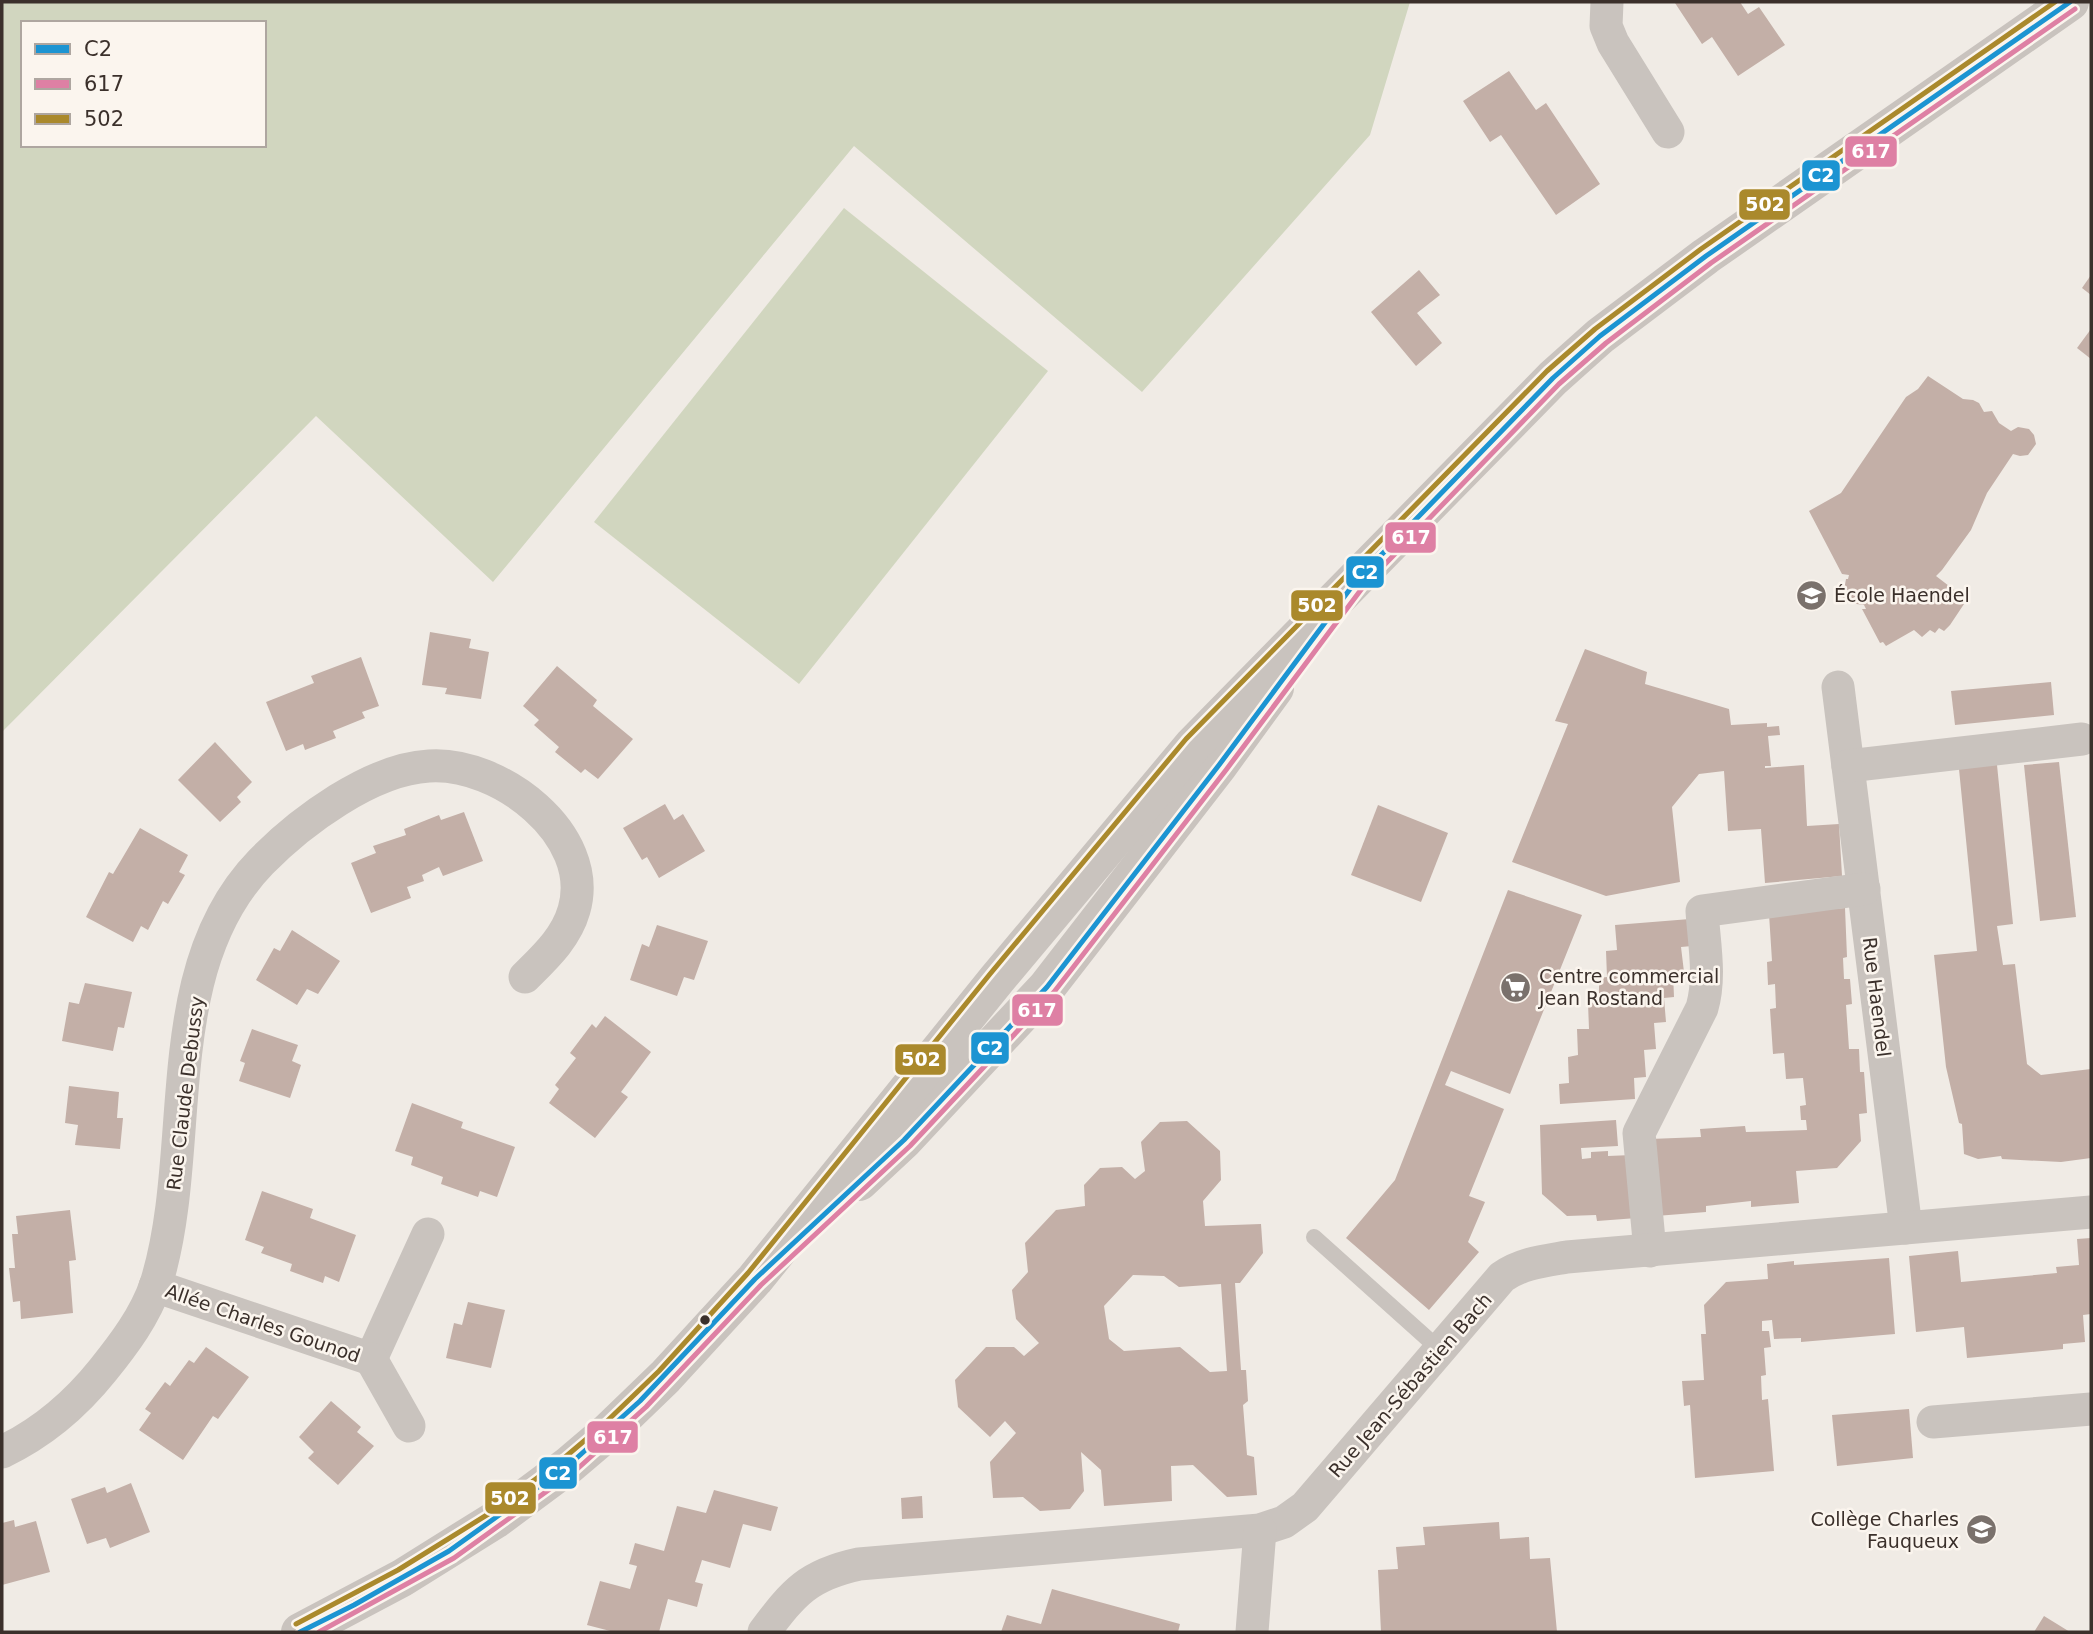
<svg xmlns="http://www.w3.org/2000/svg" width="2093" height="1634" viewBox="0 0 2093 1634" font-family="'DejaVu Sans',sans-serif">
	<rect width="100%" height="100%" fill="#f0ebe5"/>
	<!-- green -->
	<g fill="#d1d6bf" fill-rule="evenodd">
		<path d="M2 2H1410L1370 135 1142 392 854 146 493 582 316 416 2 732ZM23 23H264V145H23Z"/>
		<path d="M844 208 1048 371 799 684 594 522Z"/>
	</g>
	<!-- building -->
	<g fill="#c3afa7" fill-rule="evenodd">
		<path d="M1677 2H1740L1748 14 1759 7 1785 45 1738 76 1712 37 1702 44 1675 3Z"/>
		<path d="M1509 71 1536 110 1546 103 1600 184 1556 215 1501 135 1490 142 1463 101Z"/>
		<path d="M1419 270 1440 295 1417 313 1442 343 1416 366 1371 312Z"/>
		<path d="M2091 275V295L2082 288Z"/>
		<path d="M2091 329V359L2077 348Z"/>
		<path d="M1928 376 1963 399 1973 400 1979 403 1984 412 1992 411 1999 423 2011 431 2018 427 2029 429 2034 435 2036 444 2028 455 2020 456 2013 454 1987 493 1971 530 1942 570 1936 576 1962 596 1959 601 1964 604 1950 625 1944 631 1939 628 1935 633 1930 630 1922 637 1914 630 1886 646 1883 642 1880 643 1862 609H1866L1864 605 1842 602 1846 579H1848L1849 575 1842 574 1809 511 1841 493 1906 397 1918 389Z"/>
		<path d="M430 632 471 639 469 648 489 652 481 699 445 694 447 688 422 685Z"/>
		<path d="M1585 649 1647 672 1645 684 1729 709 1731 725 1767 723V727L1779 726 1780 735 1768 736 1771 766H1765V768L1804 765 1807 826 1839 824 1842 876 1765 883 1761 829 1728 831 1724 771 1699 774 1672 807 1680 882 1606 896 1512 862 1568 724 1555 721Z"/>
		<path d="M361 657 379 706 362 712 365 718 333 731 336 738 305 750 303 744 286 751 266 702 314 683 311 676Z"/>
		<path d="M557 666 597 700 593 706 633 739 598 779 585 769 581 773 555 752 559 747 534 725 539 720 523 706Z"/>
		<path d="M2051 682 2054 715 1955 725 1951 691Z"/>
		<path d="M215 742 252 782 237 797 241 802 220 822 178 780Z"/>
		<path d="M1996 755 2013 924 1997 926 2003 965 2015 964 2027 1064 2041 1075 2091 1069V1158L2061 1162 2002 1159 2001 1156 1978 1159 1964 1154 1962 1124 1959 1123 1946 1067 1934 955 1977 951 1958 759Z"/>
		<path d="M2059 762 2076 917 2040 921 2024 765Z"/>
		<path d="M665 804 674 820 683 814 705 851 659 878 647 857 642 860 623 828Z"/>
		<path d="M1378 805 1448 833 1421 902 1351 875Z"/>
		<path d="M464 812 483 861 443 876 439 867 422 875 424 881 407 887 411 898 371 913 351 863 376 853 373 846 406 835 404 829 439 815 441 820Z"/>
		<path d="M140 828 188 855 179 872 185 875 168 904 163 901 148 930 141 926 133 942 86 917 109 872 113 874Z"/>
		<path d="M1508 890 1582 915 1510 1094 1451 1071 1445 1085 1504 1109 1469 1196 1485 1202 1468 1242 1479 1252 1429 1310 1346 1238 1395 1180Z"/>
		<path d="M1845 908 1847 957 1843 958 1844 979H1850L1852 1004 1846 1005 1849 1049H1859L1860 1072H1864L1867 1113 1859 1114 1861 1141 1837 1168 1796 1171 1799 1203 1751 1207V1201L1706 1206V1212L1656 1216 1650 1139 1701 1137 1700 1129 1745 1126 1746 1132 1807 1130 1806 1120H1801L1800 1106 1806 1105 1803 1078 1786 1079 1784 1053 1773 1054 1770 1009 1776 1008 1775 984 1768 985 1767 962 1772 961 1769 914Z"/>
		<path d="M1690 919 1692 946 1681 947 1684 972 1673 973 1674 997 1664 998 1666 1022 1654 1023 1656 1049 1644 1050 1646 1077 1634 1078 1635 1099 1560 1104 1559 1084 1569 1083 1568 1057 1578 1055 1577 1029H1589L1588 1003 1599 1002V978L1607 977 1606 951 1617 950 1615 925Z"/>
		<path d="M657 925 708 941 694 980 684 977 677 996 630 980 642 944 649 947Z"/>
		<path d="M292 930 340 961 318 994 307 989 297 1005 256 980 274 948 280 951Z"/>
		<path d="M85 983 132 992 124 1028 118 1027 113 1051 62 1041 69 1002 79 1004Z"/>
		<path d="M605 1016 651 1052 621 1092 628 1097 595 1138 549 1103 559 1089 555 1085 576 1058 570 1053 592 1024 596 1028Z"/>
		<path d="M252 1029 298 1045 292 1061 301 1065 290 1098 239 1081 245 1063 240 1061Z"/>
		<path d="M69 1086 119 1092 117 1118H123L120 1149 75 1145 78 1125 65 1123Z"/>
		<path d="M412 1103 463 1122 461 1128 515 1147 497 1197 480 1191 478 1197 441 1184 443 1177 411 1165 413 1157 395 1151Z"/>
		<path d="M1616 1120 1618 1146 1581 1148 1582 1159 1591 1158V1152L1608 1151V1156L1632 1155 1637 1218 1597 1221 1596 1215 1567 1216 1542 1194 1540 1125Z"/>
		<path d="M1187 1121 1220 1151 1221 1180 1203 1201 1205 1226 1261 1224 1263 1253 1240 1283H1235L1241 1370H1246L1248 1401 1243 1405 1247 1455 1254 1457 1257 1495 1227 1497 1193 1465 1171 1466 1172 1501 1104 1506 1101 1470 1081 1452 1084 1491 1070 1509 1040 1511 1023 1497 993 1498 990 1462 1016 1433 1005 1421 990 1437 958 1407 955 1380 986 1347H1014L1024 1356 1039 1343 1016 1319 1012 1290 1028 1272 1025 1243 1056 1210 1085 1206 1084 1185 1100 1168 1122 1167 1135 1179 1145 1171 1141 1142 1160 1122ZM1133 1275 1164 1276 1179 1287 1221 1284 1227 1371 1210 1372 1180 1347 1124 1351 1109 1339 1104 1306Z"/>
		<path d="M262 1191 313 1209 310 1218 356 1235 339 1282 325 1276 323 1283 290 1271 292 1264 261 1253 264 1247 245 1240Z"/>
		<path d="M70 1210 76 1260 69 1261 73 1313 21 1319 20 1301 13 1302 9 1268H15L12 1234H18L16 1216Z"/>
		<path d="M2091 1238V1314L2083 1315 2085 1342 2063 1344V1349L1967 1358 1964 1327 1916 1332 1909 1256 1958 1251 1961 1282 2057 1273 2056 1267 2079 1265 2077 1239Z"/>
		<path d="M1889 1258 1895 1334 1801 1342V1338L1774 1339 1772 1320 1762 1321V1331H1769L1771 1347 1764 1348 1766 1375 1761 1376 1762 1400 1768 1399 1774 1471 1695 1478 1690 1405 1684 1406 1682 1381 1704 1380 1701 1334H1706L1704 1305 1726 1282 1768 1279 1767 1264 1794 1261V1265Z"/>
		<path d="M468 1302 505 1310 491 1368 446 1358 454 1323 462 1325Z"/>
		<path d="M206 1347 249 1377 218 1419 213 1416 183 1460 139 1430 151 1413 145 1409 165 1382 170 1386 189 1360 194 1363Z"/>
		<path d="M331 1401 361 1427 357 1432 374 1446 338 1485 308 1458 314 1452 299 1437Z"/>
		<path d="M1909 1409 1913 1458 1837 1466 1832 1415Z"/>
		<path d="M131 1483 150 1532 110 1548 106 1538 87 1544 71 1499 105 1487 107 1493Z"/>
		<path d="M714 1490 778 1507 771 1531 743 1524 730 1568 702 1560 695 1582 703 1584 697 1607 668 1599 659 1632H614L587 1625 600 1581 630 1589 637 1566 629 1564 635 1543 664 1551 677 1506 706 1513Z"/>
		<path d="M922 1496 923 1518 902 1519 901 1498Z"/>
		<path d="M14 1520 15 1527 36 1521 50 1572 2 1585V1523Z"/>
		<path d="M1499 1522 1500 1539 1529 1537 1530 1559 1550 1558 1557 1632H1381L1378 1570 1398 1569 1396 1547 1425 1545 1423 1527Z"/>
		<path d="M1052 1589 1180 1624 1178 1632H1001L1007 1615 1041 1624Z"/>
		<path d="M2044 1616 2070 1632H2034Z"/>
	</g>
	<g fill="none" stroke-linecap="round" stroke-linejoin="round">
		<!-- service -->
		<path stroke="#c9c3be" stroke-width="16" d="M1314 1237 1439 1349"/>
		<!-- minor -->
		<g stroke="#c9c3be" stroke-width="33">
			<path d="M1607 2 1606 26 1613 43 1668 132"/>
			<path d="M1838 687 1906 1228"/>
			<path d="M1848 766 2082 739"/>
			<path d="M1650 1251 1639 1133 1702 1008C1711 977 1704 943 1702 911L1864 889"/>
			<path d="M155 1286 371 1359 428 1234"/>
			<path d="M371 1359 409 1426"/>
			<path d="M1933 1422 2091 1409"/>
			<path d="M2 1452C42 1433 75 1405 103 1370 124 1344 145 1316 156 1284 198 1150 155 971 261 862 300 822 371 769 429 766 498 761 596 834 574 910 566 938 545 957 525 977"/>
			<path d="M764 1632C794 1592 808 1575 859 1564L1260 1530 1284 1522 1305 1507 1502 1277C1522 1263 1544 1261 1567 1257L2091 1212"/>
			<path d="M1252 1632 1260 1530"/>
		</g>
		<!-- tertiary -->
		<g stroke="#c9c3be" stroke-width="38">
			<path d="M859 1182 904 1140 1047 987 1219 765 1275 688"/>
			<path d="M300 1632 402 1578 495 1520 569 1465 609 1431 665 1377 755 1279 997 979 1193 745 1553 378 1600 336 1706 256 2070 2"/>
		</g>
		<defs>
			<path id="bus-1" d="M300 1632 354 1605 449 1551 569 1465 640 1401 755 1279 904 1140 1047 987 1219 765 1356 581 1553 378 1600 336 1706 256 2070 2"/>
			<path id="bus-2" d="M319 1632 454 1558 575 1471 646 1407 761 1285 910 1146 1054 992 1226 770 1363 587 1559 384 1606 343 1711 263 2075 9"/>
			<path id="bus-3" d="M296 1624 398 1570 490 1513 564 1458 603 1425 659 1371 748 1273 990 974 1186 739 1547 371 1595 329 1701 249 2055 2"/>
		</defs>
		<!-- bus-1 casing -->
		<use href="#bus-1" stroke="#fbf5ee" stroke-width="10"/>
		<!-- bus-2 casing -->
		<use href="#bus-2" stroke="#fbf5ee" stroke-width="10"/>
		<!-- bus-3 casing -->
		<use href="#bus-3" stroke="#fbf5ee" stroke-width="10"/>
		<!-- bus-1 -->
		<use href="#bus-1" stroke="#1c94d2" stroke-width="5"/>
		<!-- bus-2 -->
		<use href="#bus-2" stroke="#de80a4" stroke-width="5"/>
		<!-- bus-3 -->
		<use href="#bus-3" stroke="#aa892c" stroke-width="5"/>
	</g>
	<!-- icons -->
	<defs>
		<symbol id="school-disc" viewBox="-11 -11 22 22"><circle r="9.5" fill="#7a716c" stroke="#fbf5ee"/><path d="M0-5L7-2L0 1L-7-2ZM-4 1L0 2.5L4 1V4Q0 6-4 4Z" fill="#fff"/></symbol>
		<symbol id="supermarket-disc" viewBox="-11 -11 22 22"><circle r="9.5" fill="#7a716c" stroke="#fbf5ee"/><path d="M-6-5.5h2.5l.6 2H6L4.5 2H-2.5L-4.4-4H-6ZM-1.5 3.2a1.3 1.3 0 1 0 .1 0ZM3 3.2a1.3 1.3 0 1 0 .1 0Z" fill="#fff"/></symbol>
	</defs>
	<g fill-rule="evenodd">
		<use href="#school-disc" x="1794" y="578" width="35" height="35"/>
		<use href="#supermarket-disc" x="1498" y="970" width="35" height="35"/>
		<use href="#school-disc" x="1964" y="1512" width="35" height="35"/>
	</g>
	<!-- markers -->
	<circle fill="#3b302b" stroke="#fbf5ee" stroke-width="2.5" cx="705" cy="1320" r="6"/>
	<g text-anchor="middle" stroke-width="5" stroke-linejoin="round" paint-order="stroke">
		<!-- poi labels -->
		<g font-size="19" fill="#3b302b" stroke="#fbf5ee" text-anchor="start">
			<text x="1834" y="602">École Haendel</text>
			<text x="1539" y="983">Centre commercial<tspan x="1539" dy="22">Jean Rostand</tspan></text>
			<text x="1959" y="1526" text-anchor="end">Collège Charles<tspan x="1959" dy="22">Fauqueux</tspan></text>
		</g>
		<!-- street labels -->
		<g font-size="19" fill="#3b302b" stroke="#fbf5ee">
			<text transform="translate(1877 997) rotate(83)" y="7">Rue Haendel</text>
			<text transform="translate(185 1093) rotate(-83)" y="7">Rue Claude Debussy</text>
			<text transform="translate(263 1323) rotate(19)" y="7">Allée Charles Gounod</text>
			<text transform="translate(1410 1385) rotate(-49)" y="7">Rue Jean-Sébastien Bach</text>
		</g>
	</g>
	<g stroke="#fbf5ee" stroke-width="2.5">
		<rect x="1844" y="135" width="54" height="33" rx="7" fill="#de80a4"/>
		<rect x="1801" y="159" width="40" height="33" rx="7" fill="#1c94d2"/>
		<rect x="1738" y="188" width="53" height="33" rx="7" fill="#aa892c"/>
		<rect x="1384" y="521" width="53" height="33" rx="7" fill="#de80a4"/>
		<rect x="1345" y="555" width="40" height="34" rx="7" fill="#1c94d2"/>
		<rect x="1290" y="589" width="54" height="33" rx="7" fill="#aa892c"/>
		<rect x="1011" y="993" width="53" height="34" rx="7" fill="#de80a4"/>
		<rect x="970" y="1031" width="40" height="34" rx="7" fill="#1c94d2"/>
		<rect x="894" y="1043" width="53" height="33" rx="7" fill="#aa892c"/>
		<rect x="586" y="1420" width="53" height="34" rx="7" fill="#de80a4"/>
		<rect x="538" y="1456" width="40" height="34" rx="7" fill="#1c94d2"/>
		<rect x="484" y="1481" width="53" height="34" rx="7" fill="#aa892c"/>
	</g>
	<g font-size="19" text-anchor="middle" font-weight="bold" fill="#fff">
		<text x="1871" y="158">617</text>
		<text x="1821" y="182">C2</text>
		<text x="1765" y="211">502</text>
		<text x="1411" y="544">617</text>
		<text x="1365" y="579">C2</text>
		<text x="1317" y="612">502</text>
		<text x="1037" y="1017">617</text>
		<text x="990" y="1055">C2</text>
		<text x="921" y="1066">502</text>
		<text x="613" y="1444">617</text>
		<text x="558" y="1480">C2</text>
		<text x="510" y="1505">502</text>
	</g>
	<!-- border -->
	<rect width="2093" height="1634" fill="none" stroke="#3b302b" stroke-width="7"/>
	<!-- legend -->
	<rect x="21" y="21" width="245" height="126" fill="#fbf5ee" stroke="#aea6a0" stroke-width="2"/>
	<rect x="35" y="44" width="35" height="10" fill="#1c94d2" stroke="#aea6a0" stroke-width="2"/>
	<text x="84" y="56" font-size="21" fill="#3b302b">C2</text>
	<rect x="35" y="79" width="35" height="10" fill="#de80a4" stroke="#aea6a0" stroke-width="2"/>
	<text x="84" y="91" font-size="21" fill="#3b302b">617</text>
	<rect x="35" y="114" width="35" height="10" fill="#aa892c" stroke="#aea6a0" stroke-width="2"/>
	<text x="84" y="126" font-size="21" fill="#3b302b">502</text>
</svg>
